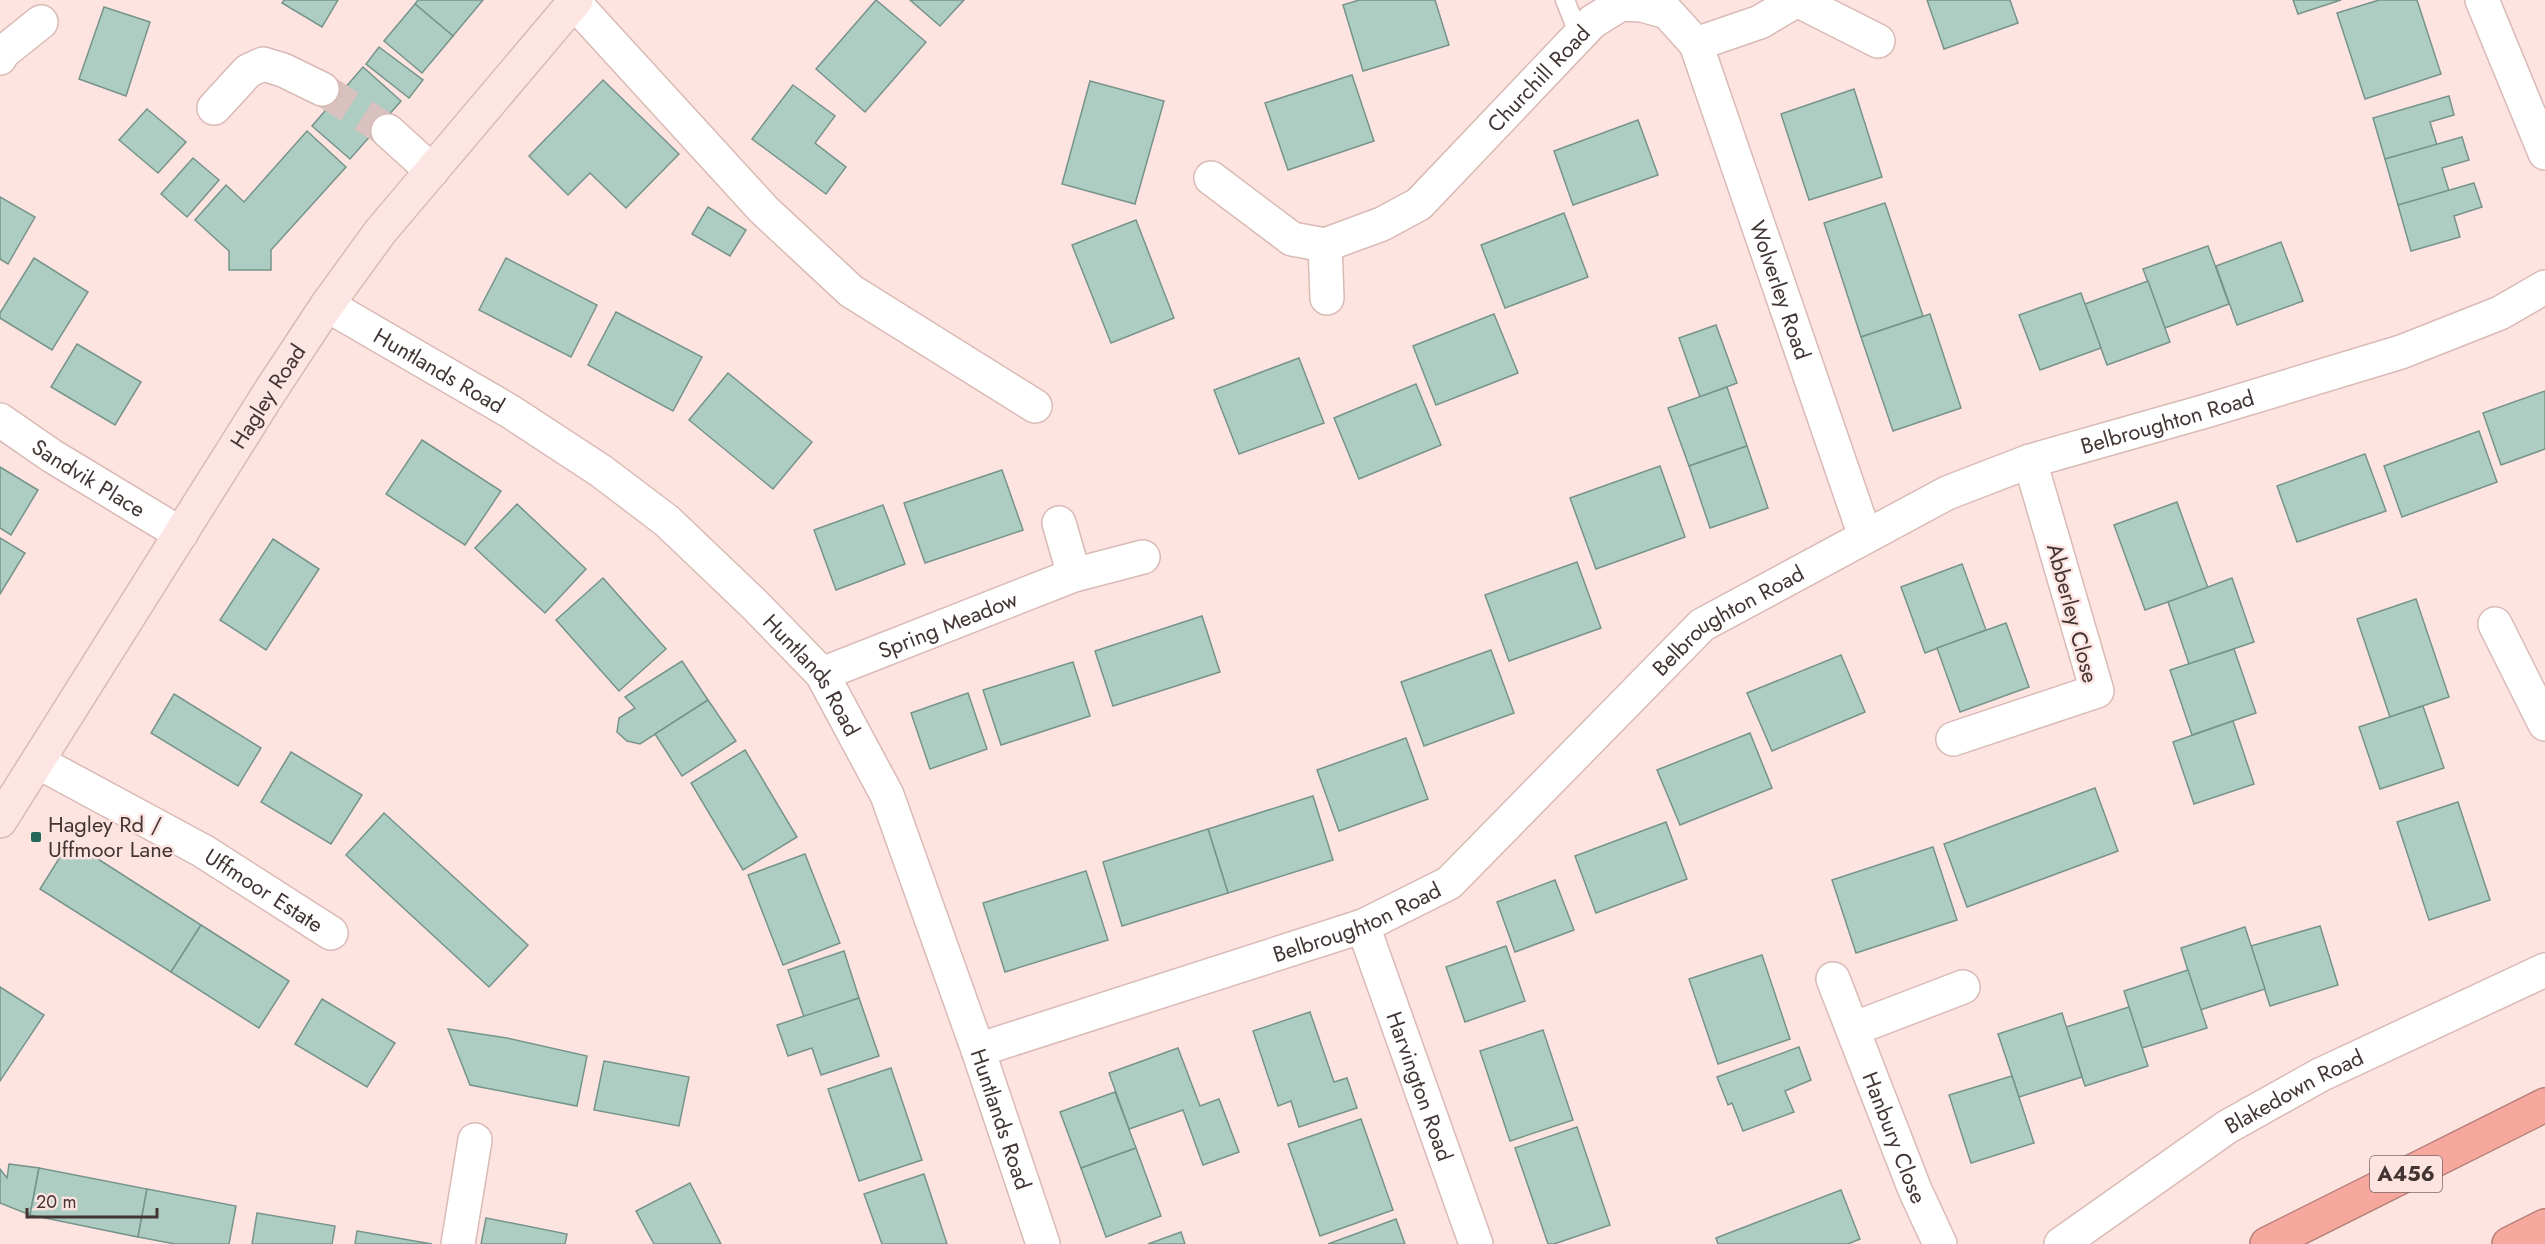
<svg xmlns="http://www.w3.org/2000/svg" width="2545" height="1244" viewBox="0 0 2545 1244" font-family="Jost,sans-serif">
	<rect width="100%" height="100%" fill="#fee4e1"/>
	<!-- building -->
	<g fill="#adcdc3" stroke="#76948b" stroke-width="1.5">
		<path d="M284 0H338L322 27 282 3Z"/>
		<path d="M418 0H483L453 36 415 4Z"/>
		<path d="M876 0 926 42 865 112 816 69Z"/>
		<path d="M910 0H964L940 26Z"/>
		<path d="M1359 0H1435L1449 45 1363 71 1343 5Z"/>
		<path d="M1927 0H2010L2018 23 1944 49Z"/>
		<path d="M2293 0H2341L2298 14Z"/>
		<path d="M2379 0H2417L2441 74 2365 99 2337 13Z"/>
		<path d="M415 4 453 36 422 73 384 41Z"/>
		<path d="M104 7 150 22 126 96 79 79Z"/>
		<path d="M379 47 423 80 409 98 366 64Z"/>
		<path d="M363 67 401 101 350 159 312 126Z"/>
		<path d="M1352 75 1374 141 1288 170 1265 103Z"/>
		<path d="M603 80 679 154 626 208 590 173 568 195 529 156Z"/>
		<path d="M1090 81 1164 101 1135 204 1062 184Z"/>
		<path d="M793 85 835 116 815 143 846 167 826 194 752 139Z"/>
		<path d="M1854 89 1882 177 1809 200 1781 114Z"/>
		<path d="M2449 96 2454 115 2430 122 2437 145 2385 159 2373 118Z"/>
		<path d="M147 109 186 142 158 173 119 140Z"/>
		<path d="M1638 120 1658 175 1573 205 1554 151Z"/>
		<path d="M307 131 346 167 271 250V270H229V251L195 220 226 185 244 202Z"/>
		<path d="M2462 137 2469 160 2442 168 2449 191 2398 205 2385 159Z"/>
		<path d="M193 158 219 180 187 217 161 194Z"/>
		<path d="M2474 183 2482 207 2454 216 2460 237 2411 251 2398 205Z"/>
		<path d="M0 197 35 217 8 264 0 259Z"/>
		<path d="M1885 203 1923 316 1861 337 1824 223Z"/>
		<path d="M708 207 746 230 730 256 692 234Z"/>
		<path d="M1564 213 1588 277 1505 308 1481 245Z"/>
		<path d="M1136 220 1174 318 1111 343 1072 245Z"/>
		<path d="M2281 242 2303 301 2237 325 2216 266Z"/>
		<path d="M2208 246 2229 304 2165 328 2143 269Z"/>
		<path d="M34 258 88 292 52 350 0 318V313Z"/>
		<path d="M506 258 597 305 571 357 479 310Z"/>
		<path d="M2148 281 2170 342 2107 365 2085 304Z"/>
		<path d="M2081 293 2101 348 2040 370 2019 315Z"/>
		<path d="M616 312 702 357 673 411 588 365Z"/>
		<path d="M1494 314 1518 373 1436 405 1413 346Z"/>
		<path d="M1930 314 1961 408 1893 431 1861 337Z"/>
		<path d="M1716 325 1737 383 1700 397 1679 338Z"/>
		<path d="M77 344 141 382 115 425 51 387Z"/>
		<path d="M1299 358 1324 423 1239 454 1214 390Z"/>
		<path d="M728 373 812 442 773 489 689 420Z"/>
		<path d="M1416 384 1441 445 1359 479 1334 418Z"/>
		<path d="M1727 387 1747 446 1689 466 1668 408Z"/>
		<path d="M2545 391V449L2501 465 2483 413Z"/>
		<path d="M2479 431 2497 482 2402 517 2384 466Z"/>
		<path d="M422 440 501 491 465 545 386 494Z"/>
		<path d="M1747 446 1768 508 1710 528 1689 466Z"/>
		<path d="M2365 454 2386 511 2297 542 2277 486Z"/>
		<path d="M1660 466 1685 537 1596 569 1570 498Z"/>
		<path d="M0 467 38 490 11 535 0 528Z"/>
		<path d="M1002 470 1023 530 925 563 904 503Z"/>
		<path d="M2177 502 2208 588 2145 610 2114 525Z"/>
		<path d="M517 504 586 569 545 613 475 548Z"/>
		<path d="M883 505 905 564 836 590 814 530Z"/>
		<path d="M0 538 25 553 0 594Z"/>
		<path d="M273 539 319 569 266 650 220 620Z"/>
		<path d="M1577 562 1601 628 1509 661 1485 595Z"/>
		<path d="M1962 564 1986 630 1925 653 1901 587Z"/>
		<path d="M603 578 666 649 619 691 556 620Z"/>
		<path d="M2232 578 2254 642 2189 664 2168 602Z"/>
		<path d="M2416 599 2449 697 2390 717 2357 619Z"/>
		<path d="M1202 616 1220 672 1113 706 1095 651Z"/>
		<path d="M2006 623 2029 687 1960 712 1937 648Z"/>
		<path d="M2234 649 2256 713 2192 735 2170 670Z"/>
		<path d="M1491 650 1514 713 1424 746 1401 682Z"/>
		<path d="M1841 655 1865 712 1772 751 1747 693Z"/>
		<path d="M682 661 708 700 640 744 627 741 617 732 619 718 635 708 625 697Z"/>
		<path d="M1073 662 1090 716 1001 745 983 690Z"/>
		<path d="M968 693 987 749 930 769 911 713Z"/>
		<path d="M174 694 261 748 238 786 151 733Z"/>
		<path d="M708 700 736 741 682 776 655 734Z"/>
		<path d="M2423 706 2444 768 2380 789 2359 727Z"/>
		<path d="M2233 721 2254 784 2194 804 2173 742Z"/>
		<path d="M1750 733 1772 788 1680 825 1657 770Z"/>
		<path d="M1406 738 1428 799 1339 831 1317 770Z"/>
		<path d="M745 750 797 837 743 870 691 783Z"/>
		<path d="M291 752 362 795 331 844 261 802Z"/>
		<path d="M2095 788 2118 851 1967 907 1944 844Z"/>
		<path d="M1313 796 1333 860 1228 893 1208 829Z"/>
		<path d="M2458 802 2490 900 2429 920 2397 822Z"/>
		<path d="M384 813 528 945 489 987 346 855Z"/>
		<path d="M1666 822 1687 879 1596 913 1575 856Z"/>
		<path d="M1208 829 1228 893 1122 926 1103 862Z"/>
		<path d="M70 841 201 925 171 972 40 889Z"/>
		<path d="M1933 847 1957 920 1856 953 1832 880Z"/>
		<path d="M805 854 840 943 783 965 748 875Z"/>
		<path d="M1086 871 1108 940 1005 972 983 903Z"/>
		<path d="M1555 880 1574 930 1515 952 1497 902Z"/>
		<path d="M201 925 289 981 259 1028 171 972Z"/>
		<path d="M2320 926 2338 985 2270 1006 2251 946Z"/>
		<path d="M2245 927 2265 989 2200 1010 2181 948Z"/>
		<path d="M1506 946 1525 1001 1465 1022 1446 967Z"/>
		<path d="M844 951 859 998 804 1017 788 970Z"/>
		<path d="M1762 955 1790 1039 1718 1064 1689 979Z"/>
		<path d="M2188 970 2207 1028 2142 1048 2124 991Z"/>
		<path d="M0 987 44 1015 0 1081Z"/>
		<path d="M859 998 879 1056 821 1075 812 1048 788 1056 777 1025Z"/>
		<path d="M322 999 395 1043 367 1087 295 1044Z"/>
		<path d="M2129 1007 2148 1066 2085 1086 2066 1027Z"/>
		<path d="M1310 1012 1334 1082 1347 1078 1357 1108 1299 1127 1291 1101 1278 1106 1253 1031Z"/>
		<path d="M2062 1013 2082 1077 2019 1097 1998 1034Z"/>
		<path d="M448 1029 507 1038 587 1056 577 1106 470 1085Z"/>
		<path d="M1543 1030 1573 1120 1510 1141 1480 1051Z"/>
		<path d="M1799 1047 1811 1080 1785 1091 1794 1112 1743 1131 1732 1103 1728 1105 1717 1077Z"/>
		<path d="M1178 1048 1200 1106 1219 1099 1239 1152 1203 1165 1183 1110 1129 1129 1109 1073Z"/>
		<path d="M604 1061 689 1077 679 1126 594 1110Z"/>
		<path d="M891 1068 922 1160 859 1181 828 1089Z"/>
		<path d="M2012 1076 2034 1143 1971 1163 1949 1095Z"/>
		<path d="M1115 1092 1136 1148 1081 1168 1060 1112Z"/>
		<path d="M1361 1119 1393 1210 1320 1236 1288 1144Z"/>
		<path d="M1577 1127 1610 1225 1554 1244H1548L1515 1148Z"/>
		<path d="M1136 1148 1161 1216 1106 1237 1081 1168Z"/>
		<path d="M9 1164 39 1168 30 1215 0 1203V1169L7 1178Z"/>
		<path d="M39 1168 147 1189 138 1237 30 1215Z"/>
		<path d="M924 1174 947 1244H882L864 1194Z"/>
		<path d="M690 1183 721 1244H654L636 1211Z"/>
		<path d="M147 1189 236 1206 229 1244H175L138 1237Z"/>
		<path d="M1841 1190 1860 1239 1848 1244H1718L1716 1238Z"/>
		<path d="M257 1213 335 1226 332 1244H252Z"/>
		<path d="M486 1218 567 1234 565 1244H481Z"/>
		<path d="M1396 1219 1405 1244H1328Z"/>
		<path d="M357 1231 432 1244H355Z"/>
		<path d="M1181 1232 1185 1244H1148Z"/>
	</g>
	<g fill="none" stroke-linecap="round" stroke-linejoin="round">
		<!-- street-tunnel -->
		<path stroke="#d8c1be" stroke-width="33" stroke-dasharray="33 16" stroke-linecap="butt" d="M322 89 388 131"/>
		<defs>
			<path id="lane" d="M1565 0 1579 35"/>
			<g id="street">
				<path d="M572 0 764 210 851 291 1035 406"/>
				<path d="M1797 0 1878 41"/>
				<path d="M2482 0 2545 153"/>
				<path id="s1" d="M1696 44 1865 536"/>
				<path d="M0 58 1 54 41 22"/>
				<path d="M214 108 248 71 263 64 283 70 322 89"/>
				<path d="M388 131 432 171"/>
				<path d="M1211 178 1292 239 1325 245 1327 298"/>
				<path id="s2" d="M1325 245 1382 224 1419 204 1592 22 1621 4 1642 5 1667 12 1696 44 1760 22 1797 0"/>
				<path id="s3" d="M327 305 511 412 601 471 667 521 755 605 822 674 887 795 978 1050 1043 1244"/>
				<path id="s4" d="M0 420 52 456 181 534"/>
				<path d="M1059 523 1074 575"/>
				<path d="M2495 624 2545 724"/>
				<path id="s5" d="M822 674 1074 575 1143 557"/>
				<path d="M1953 739 2097 691 2030 461"/>
				<path id="s6" d="M38 762 203 851 331 933"/>
				<path id="s7" d="M1363 926 1476 1244"/>
				<path id="s8" d="M1833 979 1915 1190 1940 1244"/>
				<path d="M1853 1029 1963 987"/>
				<path id="s9" d="M978 1050 1363 926 1449 883 1702 625 1947 493 2030 461 2206 411 2401 352 2500 313 2545 287"/>
				<path d="M458 1244 475 1140"/>
				<path id="s10" d="M2061 1244 2227 1127 2320 1075 2545 970"/>
			</g>
			<g id="secondary">
				<path id="s11" d="M0 821 269 393 327 305 380 232 576 0"/>
			</g>
			<g id="highway">
				<path d="M2267 1244 2545 1105"/>
				<path d="M2509 1244 2545 1226"/>
			</g>
		</defs>
		<!-- lane casing -->
		<use href="#lane" stroke="#d9bab5" stroke-width="21"/>
		<!-- street casing -->
		<use href="#street" stroke="#d9bab5" stroke-width="36"/>
		<!-- secondary casing -->
		<use href="#secondary" stroke="#d9bab5" stroke-width="36"/>
		<!-- highway casing -->
		<use href="#highway" stroke="#b78079" stroke-width="36"/>
		<!-- lane -->
		<use href="#lane" stroke="#fff" stroke-width="18"/>
		<!-- street -->
		<use href="#street" stroke="#fff" stroke-width="33"/>
		<!-- secondary -->
		<use href="#secondary" stroke="#fce5e2" stroke-width="33"/>
		<!-- highway -->
		<use href="#highway" stroke="#f6a89e" stroke-width="33"/>
	</g>
	<!-- markers -->
	<rect fill="#256859" stroke="#fee4e1" stroke-width="2" x="30" y="831" width="12" height="12" rx="3"/>
	<g text-anchor="middle" stroke-width="5" stroke-linejoin="round" paint-order="stroke">
		<!-- shield labels -->
		<rect fill="#fee4e1" stroke="#7a6a68" stroke-width="1.5" x="2370" y="1156" width="72" height="36" rx="4.5"/>
		<g font-size="21" font-weight="bold" fill="#423534">
			<text x="2406" y="1181">A456</text>
		</g>
		<!-- street labels -->
		<g font-size="22" fill="#423534" stroke="#fee4e1">
			<text dy="8" stroke="none"><textPath href="#s2" startOffset="276">Churchill Road</textPath></text>
			<text dy="8" stroke="none"><textPath href="#s1" startOffset="260">Wolverley Road</textPath></text>
			<text dy="8" stroke="none"><textPath href="#s3" startOffset="130">Huntlands Road</textPath></text>
			<text dy="8" stroke="none"><textPath href="#s11" startOffset="502">Hagley Road</textPath></text>
			<text dy="8" stroke="none"><textPath href="#s9" startOffset="1372">Belbroughton Road</textPath></text>
			<text dy="8" stroke="none"><textPath href="#s4" startOffset="106">Sandvik Place</textPath></text>
			<text transform="translate(2073 613) rotate(75)" y="8">Abberley Close</text>
			<text dy="8" stroke="none"><textPath href="#s9" startOffset="886">Belbroughton Road</textPath></text>
			<text dy="8" stroke="none"><textPath href="#s5" startOffset="135">Spring Meadow</textPath></text>
			<text dy="8" stroke="none"><textPath href="#s3" startOffset="616">Huntlands Road</textPath></text>
			<text dy="8" stroke="none"><textPath href="#s6" startOffset="260">Uffmoor Estate</textPath></text>
			<text dy="8" stroke="none"><textPath href="#s9" startOffset="400">Belbroughton Road</textPath></text>
			<text dy="8" stroke="none"><textPath href="#s7" startOffset="170">Harvington Road</textPath></text>
			<text dy="8" stroke="none"><textPath href="#s10" startOffset="279">Blakedown Road</textPath></text>
			<text dy="8" stroke="none"><textPath href="#s3" startOffset="1102">Huntlands Road</textPath></text>
			<text dy="8" stroke="none"><textPath href="#s8" startOffset="170">Hanbury Close</textPath></text>
		</g>
		<!-- poi labels -->
		<g font-size="22" fill="#423534" stroke="#fee4e1" text-anchor="start">
			<text x="48" y="832">Hagley Rd /<tspan x="48" dy="25">Uffmoor Lane</tspan></text>
		</g>
	</g>
	<!-- scale -->
	<path d="M27 1208v9h130v-9" fill="none" stroke="#423534" stroke-width="3"/>
	<text x="36" y="1208" font-size="18" fill="#423534" stroke="#fee4e1" stroke-width="4.5" paint-order="stroke">20 m</text>
</svg>
